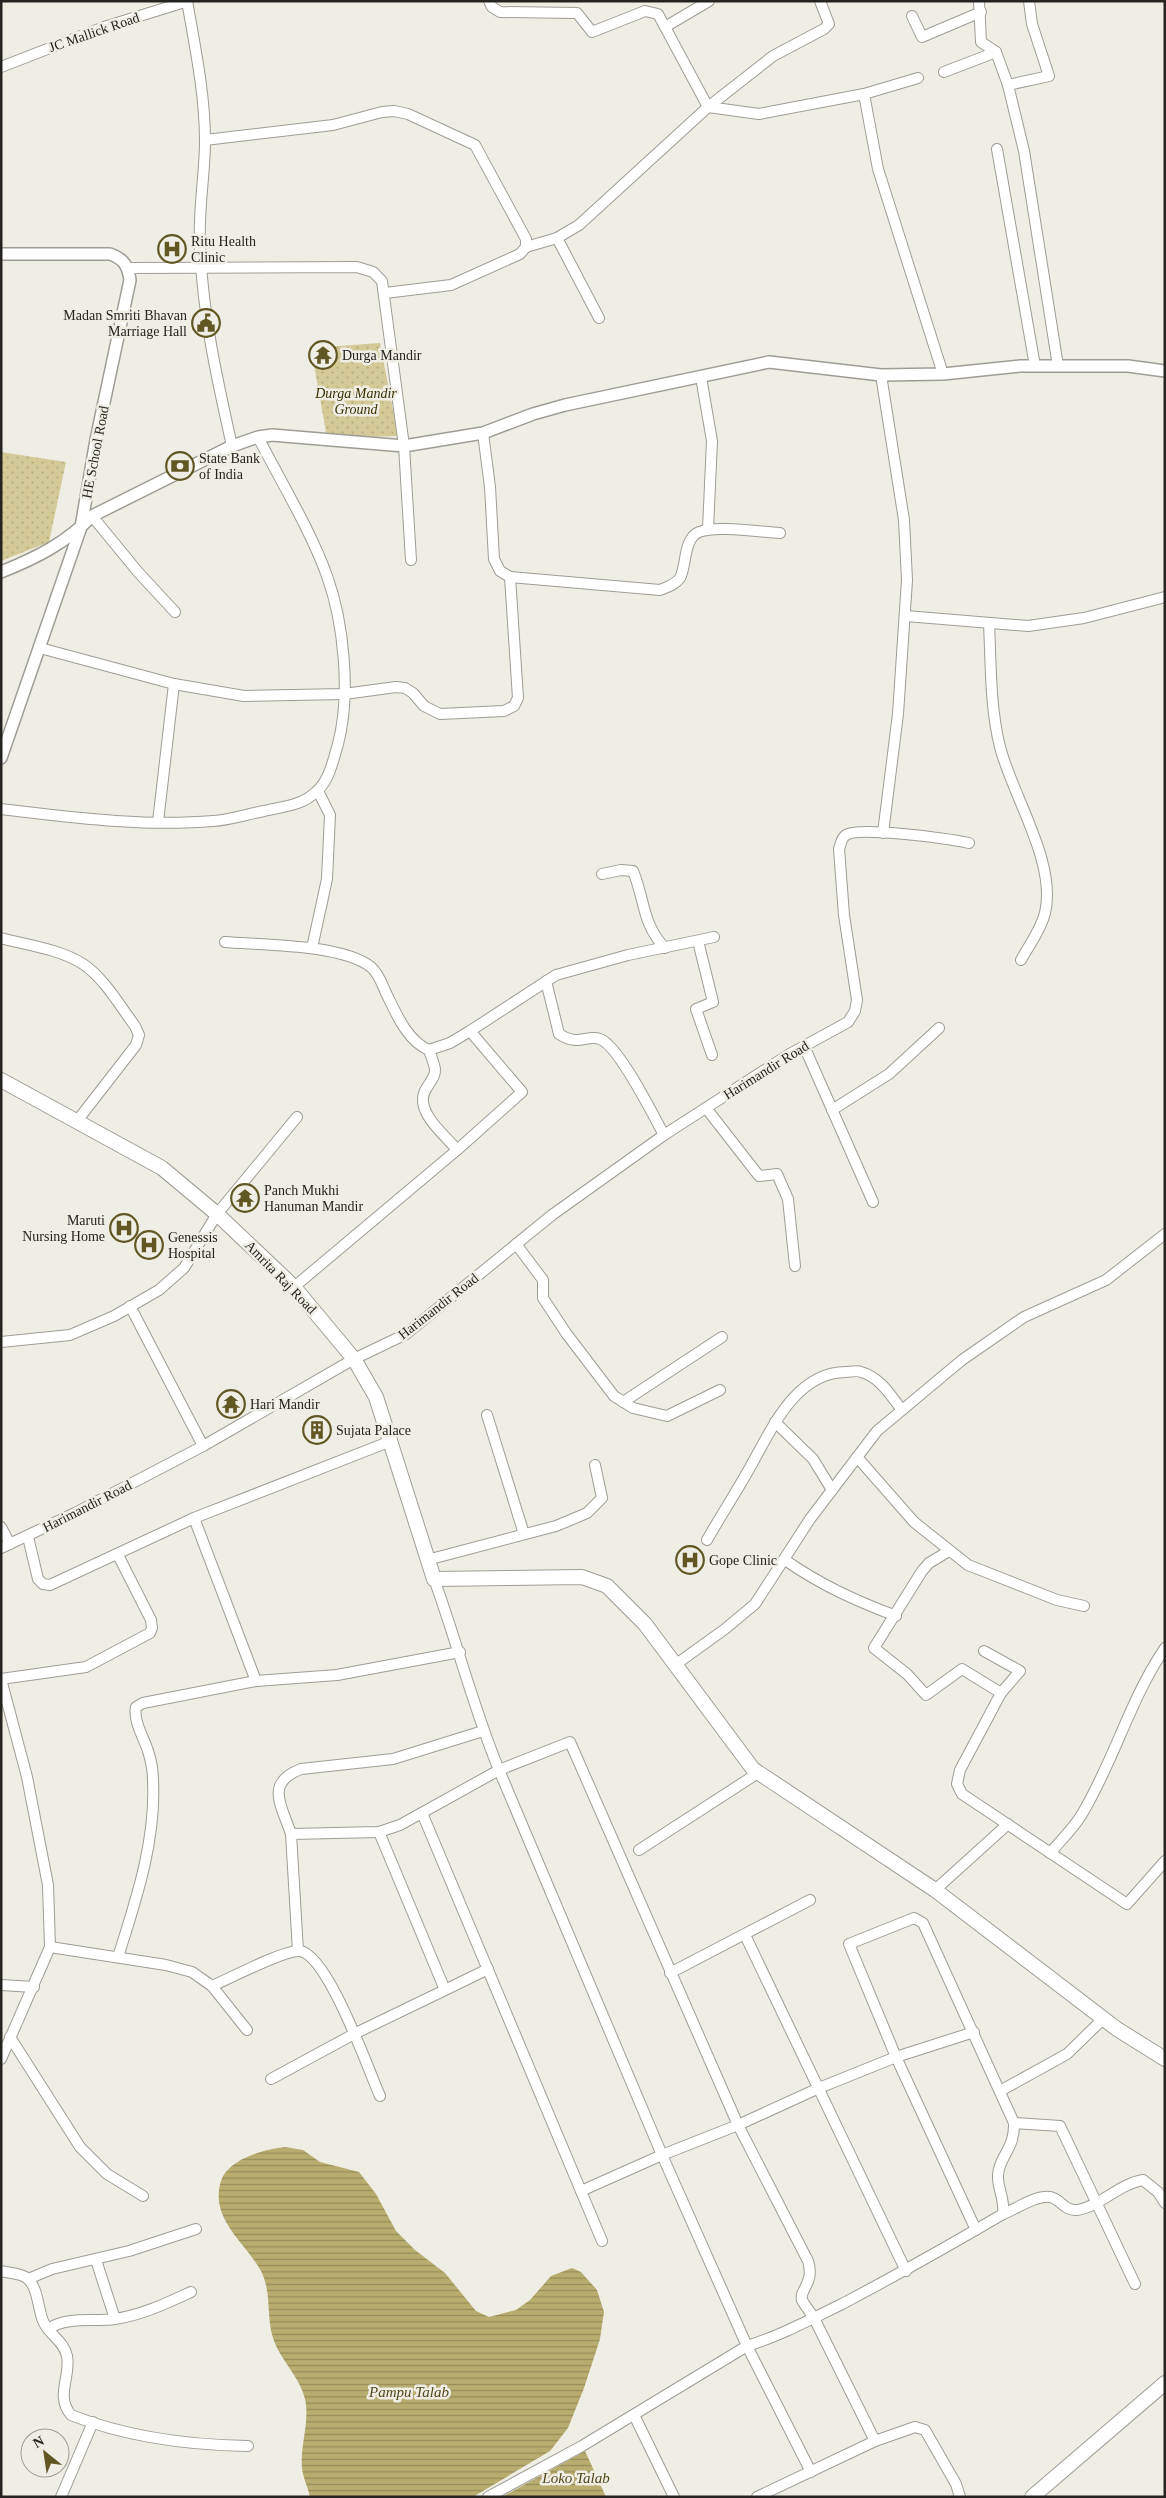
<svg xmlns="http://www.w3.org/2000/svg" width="1166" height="2498" viewBox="0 0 1166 2498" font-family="Georgia,serif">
	<defs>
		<pattern id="park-dots" width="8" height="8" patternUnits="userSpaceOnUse" patternTransform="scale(1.25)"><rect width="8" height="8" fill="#d4ca97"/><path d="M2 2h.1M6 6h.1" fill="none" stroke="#b6ad82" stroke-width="1.8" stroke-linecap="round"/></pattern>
		<pattern id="water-rules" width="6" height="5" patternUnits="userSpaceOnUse" patternTransform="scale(1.25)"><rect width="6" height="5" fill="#b8ac6e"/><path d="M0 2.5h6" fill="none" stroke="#958c5a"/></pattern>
	</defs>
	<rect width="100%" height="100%" fill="#efeee5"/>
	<!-- park -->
	<g fill="url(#park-dots)">
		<path d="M380 343 398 436 327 438 311 348Z"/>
		<path d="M1 452 66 462 49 542 1 561Z"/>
	</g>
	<!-- water -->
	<g fill="url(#water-rules)">
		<path d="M285 2147 303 2150 320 2162 359 2172 376 2194 396 2231 415 2250 445 2273 476 2311 489 2317 516 2310 530 2300 551 2276 572 2268 581 2272 597 2290 604 2312 600 2339 584 2388 568 2428 550 2451 473 2497H310C308 2487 303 2478 302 2468 300 2445 310 2422 305 2399 300 2377 280 2360 273 2338 266 2316 272 2293 261 2271 246 2243 209 2219 221 2181 228 2159 265 2149 285 2147Z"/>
		<path d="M585 2451 606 2497H502Z"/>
	</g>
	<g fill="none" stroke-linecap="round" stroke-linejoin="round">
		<defs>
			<g id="minor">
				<path d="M187 1C195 47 205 94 205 141 205 175 198 210 200 244 202 312 217 379 232 446"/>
				<path d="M489 1 492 7 500 12 577 13 592 32 645 11 658 14 708 107 759 114 864 94 918 78"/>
				<path d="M979 1 981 42 996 52"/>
				<path d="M912 16 922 37 981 12"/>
				<path d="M665 27 709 1"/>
				<path d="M1 67 104 27 188 1"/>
				<path d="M944 72 996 52 1008 85 1024 151 1058 366"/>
				<path d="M1008 85 1049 76 1032 24 1029 1"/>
				<path d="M864 94 878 169 943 374"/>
				<path d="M205 140 333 125 382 112 394 111 408 114 475 145 526 239V247L520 254 451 285 385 293"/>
				<path d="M997 149 1035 366"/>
				<path d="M557 238 599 318"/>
				<path d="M526 247 557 238 579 225 708 107 773 56 824 29 829 24 820 1"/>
				<path d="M129 268 357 267 373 272 382 281 404 446 411 560"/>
				<path d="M881 375 904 520 907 580 898 714 883 833"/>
				<path d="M701 377 712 441 708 529"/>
				<path d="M483 433 490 487 494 559 500 571 510 577 660 590C667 587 675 585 680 578 687 565 683 539 699 532 715 525 760 532 780 533"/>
				<path d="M92 516 138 572 175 612"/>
				<path d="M906 616 1028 626 1084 618 1165 597"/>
				<path d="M989 623C991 664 990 707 1000 747 1013 797 1057 863 1045 913 1041 930 1029 945 1021 960"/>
				<path d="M40 648 174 684 244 696 344 694 396 687 405 688 413 693 424 706 440 714 504 711 514 706 518 698 510 577"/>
				<path d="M1 809C70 817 143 827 213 821 230 820 248 814 264 811 280 807 298 806 311 796 329 784 332 764 338 744 351 695 344 623 327 576 311 531 280 480 258 437"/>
				<path d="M158 822 174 684"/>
				<path d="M602 874 621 870 633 871C645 900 642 924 665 948"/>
				<path d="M1 938C27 945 60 949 83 964 104 978 120 1006 135 1026L139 1035 136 1045 77 1121"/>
				<path d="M698 941 713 1002 696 1009 712 1055"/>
				<path d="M225 942C261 945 342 944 371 967 379 974 382 984 386 993 396 1013 407 1041 429 1050L450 1043 470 1031"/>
				<path d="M312 948 327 879 330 815 318 791"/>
				<path d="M546 981 559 1034C579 1047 587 1034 600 1039 619 1046 653 1115 664 1135"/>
				<path d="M804 1046 873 1202"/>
				<path d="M429 1050C431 1056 434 1063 435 1069 436 1081 421 1088 423 1102 425 1120 446 1136 457 1150"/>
				<path d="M706 1108 759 1176 777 1174 788 1199 795 1266"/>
				<path d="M832 1110 889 1074 939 1028"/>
				<path d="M516 1244 543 1280V1298L566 1333 614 1396 633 1408 667 1416 720 1390"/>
				<path d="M294 1287 457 1150 522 1092 470 1031 556 975 628 955 714 937"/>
				<path d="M130 1306 203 1446"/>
				<path d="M1 1342 70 1335 114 1316 159 1290 184 1268 217 1214 297 1117"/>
				<path d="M623 1402 722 1337"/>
				<path d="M487 1415 524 1534"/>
				<path d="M775 1422 813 1459 832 1490"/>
				<path d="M857 1457 914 1522 968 1565 1057 1600 1084 1606"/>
				<path d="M194 1518 256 1681"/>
				<path d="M1 1527 10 1544"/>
				<path d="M28 1537 38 1579 43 1584 50 1585 194 1518 391 1441"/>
				<path d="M707 1540C720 1517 735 1494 748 1471 770 1433 794 1372 846 1372 850 1372 857 1370 861 1372 880 1377 891 1396 902 1410"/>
				<path d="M1 1548 75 1513 203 1446 354 1359 406 1334 552 1215 664 1135 788 1055 848 1022 855 1011 857 1000 844 915 839 849C841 844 841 838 846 835 859 826 950 839 969 843"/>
				<path d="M949 1551 929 1563 922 1571 874 1648 907 1674 926 1695 962 1669 1001 1693"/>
				<path d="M427 1560 556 1526 587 1513 602 1498 595 1465"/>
				<path d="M785 1560C821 1585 854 1600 896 1616"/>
				<path d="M434 1579C457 1642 473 1707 499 1770L662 2155 747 2346 811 2472"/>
				<path d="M984 1651 1020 1671 1001 1693 960 1770 957 1784 962 1794 1127 1904 1165 1861"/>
				<path d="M675 1665 725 1629 755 1604 810 1519 877 1431 962 1360 1024 1317 1106 1280 1165 1234"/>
				<path d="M1 1679 27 1777 48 1885 50 1947 1 2059"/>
				<path d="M1 1679 86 1667 150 1633 152 1628 151 1620 118 1555"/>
				<path d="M422 1813 602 2241"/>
				<path d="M291 1834C282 1806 264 1783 301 1769L393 1759 483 1731"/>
				<path d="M639 1850 758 1773"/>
				<path d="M1050 1853C1061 1840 1074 1828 1082 1814 1114 1761 1130 1699 1165 1648"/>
				<path d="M935 1890 1008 1824"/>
				<path d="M745 1935 906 2271"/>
				<path d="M50 1947 166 1965 192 1972 212 1986 247 2030"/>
				<path d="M298 1951 291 1834 379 1832 400 1825 499 1770 570 1742 738 2125 808 2261C815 2283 799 2290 802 2300 805 2306 811 2313 814 2318L875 2441"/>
				<path d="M118 1957C136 1900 156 1841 153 1781 153 1772 151 1760 148 1751 144 1738 133 1721 136 1707L143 1703 256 1681 337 1675 460 1652"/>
				<path d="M670 1973 810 1900"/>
				<path d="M1 1985 34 1987"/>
				<path d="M212 1986C229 1979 285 1949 300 1951 328 1955 368 2069 380 2096"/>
				<path d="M445 1990 488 1969"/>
				<path d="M10 2037 80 2147 107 2174 143 2196"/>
				<path d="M271 2079 354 2034 445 1990 379 1832"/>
				<path d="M1000 2091 1067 2054 1103 2019"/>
				<path d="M581 2191 662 2155 738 2125 819 2088 896 2057 974 2032"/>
				<path d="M1003 2214C1016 2209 1036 2195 1050 2197 1061 2199 1064 2211 1077 2210 1099 2207 1119 2184 1143 2180L1158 2192 1165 2203"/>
				<path d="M976 2230 896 2057 849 1944 914 1918 923 1923 1014 2123 1060 2126 1135 2284"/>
				<path d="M96 2260 115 2319"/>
				<path d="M1 2271C9 2273 20 2273 27 2278 38 2287 38 2309 43 2321 49 2335 64 2341 67 2356 71 2377 55 2396 71 2415 126 2437 189 2445 248 2446"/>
				<path d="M28 2279 52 2269 129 2251 196 2229"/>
				<path d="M48 2329C67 2316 93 2322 115 2319 142 2315 167 2303 191 2292"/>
				<path d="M634 2415 674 2497"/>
				<path d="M61 2497 93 2422"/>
				<path d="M488 2497 582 2446 747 2346C780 2336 811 2319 842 2304 897 2275 950 2245 1003 2214 1005 2198 997 2188 998 2175 999 2156 1015 2149 1014 2123"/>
				<path d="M757 2497 875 2441 915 2427 925 2430 956 2484 960 2497"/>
			</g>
			<g id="tertiary">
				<path d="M1 254H110C124 259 128 266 130 280L96 440 81 527 1 758"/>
				<path d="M1 572C36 558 66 543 92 516L232 446 258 437 272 435 404 446 483 433 533 414 565 405 769 362 881 375 943 374 1020 366H1128L1165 371"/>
			</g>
			<g id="secondary">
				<path d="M1 1080 162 1168 217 1214 294 1287 354 1359 376 1397 434 1579 582 1577 607 1586 645 1624 753 1769 935 1890 1117 2029 1165 2059"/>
				<path d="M1032 2497 1165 2383"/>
			</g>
		</defs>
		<!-- minor casing -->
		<use href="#minor" stroke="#9e9d95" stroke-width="12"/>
		<!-- tertiary casing -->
		<use href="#tertiary" stroke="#9e9d95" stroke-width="14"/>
		<!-- secondary casing -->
		<use href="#secondary" stroke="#9e9d95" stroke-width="16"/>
		<!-- minor -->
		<use href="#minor" stroke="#fff" stroke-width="10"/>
		<!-- tertiary -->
		<use href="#tertiary" stroke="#fff" stroke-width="11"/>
		<!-- secondary -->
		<use href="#secondary" stroke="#fff" stroke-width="14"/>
	</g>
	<!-- icons -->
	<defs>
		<symbol id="hospital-ring" viewBox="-11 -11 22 22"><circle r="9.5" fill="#efeee5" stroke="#615723" stroke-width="1.5"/><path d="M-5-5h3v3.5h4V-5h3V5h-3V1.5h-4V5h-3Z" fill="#615723"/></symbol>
		<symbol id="civic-ring" viewBox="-11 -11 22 22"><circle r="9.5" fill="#efeee5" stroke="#615723" stroke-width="1.5"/><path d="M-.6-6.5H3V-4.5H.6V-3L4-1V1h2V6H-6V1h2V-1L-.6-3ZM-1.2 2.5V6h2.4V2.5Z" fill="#615723"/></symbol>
		<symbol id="temple-ring" viewBox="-11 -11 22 22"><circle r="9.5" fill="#efeee5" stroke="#615723" stroke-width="1.5"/><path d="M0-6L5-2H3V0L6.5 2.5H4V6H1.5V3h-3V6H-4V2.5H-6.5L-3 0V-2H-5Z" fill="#615723"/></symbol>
		<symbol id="bank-ring" viewBox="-11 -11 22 22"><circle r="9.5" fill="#efeee5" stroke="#615723" stroke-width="1.5"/><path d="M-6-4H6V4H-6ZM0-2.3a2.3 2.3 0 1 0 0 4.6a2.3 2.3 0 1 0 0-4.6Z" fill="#615723"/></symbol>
		<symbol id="building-ring" viewBox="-11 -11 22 22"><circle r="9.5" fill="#efeee5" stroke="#615723" stroke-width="1.5"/><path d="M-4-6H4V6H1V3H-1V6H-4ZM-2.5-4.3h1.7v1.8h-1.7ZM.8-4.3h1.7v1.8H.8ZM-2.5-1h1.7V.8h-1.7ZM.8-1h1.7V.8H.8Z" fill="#615723"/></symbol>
	</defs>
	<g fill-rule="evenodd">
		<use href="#hospital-ring" x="156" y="233" width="32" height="32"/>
		<use href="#civic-ring" x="190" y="307" width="32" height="32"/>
		<use href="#temple-ring" x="307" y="339" width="32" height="32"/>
		<use href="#bank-ring" x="164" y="450" width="32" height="32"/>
		<use href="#temple-ring" x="229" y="1182" width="32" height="32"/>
		<use href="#hospital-ring" x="108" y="1212" width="32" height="32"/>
		<use href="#hospital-ring" x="133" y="1229" width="32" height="32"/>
		<use href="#temple-ring" x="215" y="1388" width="32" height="32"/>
		<use href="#building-ring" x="301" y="1414" width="32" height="32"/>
		<use href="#hospital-ring" x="674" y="1544" width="32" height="32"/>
	</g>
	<g text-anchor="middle" stroke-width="5" stroke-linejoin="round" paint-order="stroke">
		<!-- street labels -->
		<g font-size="14" fill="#252421" stroke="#efeee5">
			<text transform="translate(94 32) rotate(-19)" y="5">JC Mallick Road</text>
			<text transform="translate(95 452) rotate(-79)" y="5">HE School Road</text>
			<text transform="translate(766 1070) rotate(-32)" y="5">Harimandir Road</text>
			<text transform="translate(281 1277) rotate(46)" y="5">Amrita Raj Road</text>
			<text transform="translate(438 1306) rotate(-38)" y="5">Harimandir Road</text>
			<text transform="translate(87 1506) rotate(-27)" y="5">Harimandir Road</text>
		</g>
		<!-- poi labels -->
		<g font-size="14" fill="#252421" stroke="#efeee5" text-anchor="start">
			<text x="191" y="246">Ritu Health<tspan x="191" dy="16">Clinic</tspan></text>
			<text x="187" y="320" text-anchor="end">Madan Smriti Bhavan<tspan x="187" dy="16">Marriage Hall</tspan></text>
			<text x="342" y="360">Durga Mandir</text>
			<text x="199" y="463">State Bank<tspan x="199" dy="16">of India</tspan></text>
			<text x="264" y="1195">Panch Mukhi<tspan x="264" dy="16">Hanuman Mandir</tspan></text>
			<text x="105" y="1225" text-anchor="end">Maruti<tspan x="105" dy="16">Nursing Home</tspan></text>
			<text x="168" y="1242">Genessis<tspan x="168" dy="16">Hospital</tspan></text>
			<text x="250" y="1409">Hari Mandir</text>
			<text x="336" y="1435">Sujata Palace</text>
			<text x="709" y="1565">Gope Clinic</text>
		</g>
		<!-- park labels -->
		<g font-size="14" font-style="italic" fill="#3b3200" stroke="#efeee5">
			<text x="356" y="398">Durga Mandir<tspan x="356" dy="16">Ground</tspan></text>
		</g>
		<!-- water labels -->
		<g font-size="15" font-style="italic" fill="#524919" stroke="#efeee5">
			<text x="409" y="2397">Pampu Talab</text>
			<text x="576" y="2483">Loko Talab</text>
		</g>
	</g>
	<!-- border -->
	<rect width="1166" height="2498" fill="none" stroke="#252421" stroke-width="5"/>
	<!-- north arrow -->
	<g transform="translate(45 2453) rotate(330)"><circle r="24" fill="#efeee5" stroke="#9e9d97"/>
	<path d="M0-4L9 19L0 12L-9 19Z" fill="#615723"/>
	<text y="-8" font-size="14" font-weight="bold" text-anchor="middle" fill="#252421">N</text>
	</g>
</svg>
